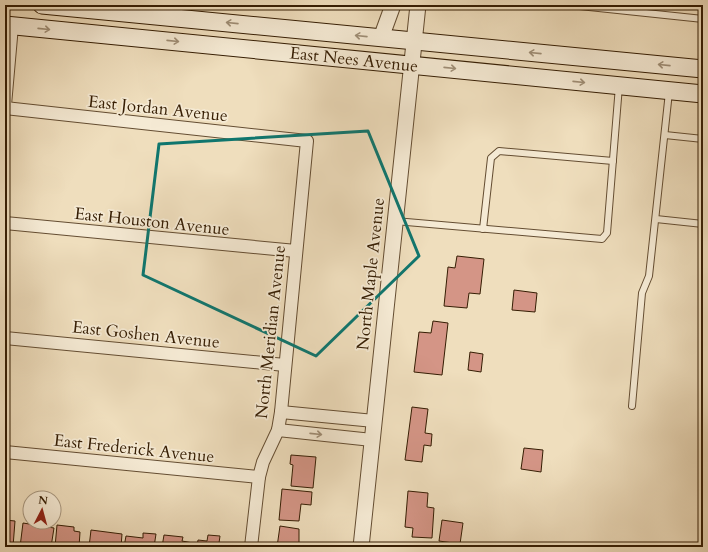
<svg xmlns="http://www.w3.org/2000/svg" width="708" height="552" viewBox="0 0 708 552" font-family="Cardo,serif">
	<rect width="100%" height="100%" fill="#efdebd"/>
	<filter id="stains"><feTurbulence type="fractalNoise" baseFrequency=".005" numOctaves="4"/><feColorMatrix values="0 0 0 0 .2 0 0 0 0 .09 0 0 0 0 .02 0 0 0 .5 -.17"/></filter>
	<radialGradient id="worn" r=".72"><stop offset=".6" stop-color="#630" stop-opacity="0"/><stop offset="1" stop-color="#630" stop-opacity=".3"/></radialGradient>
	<!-- building -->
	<g fill="#d49586" stroke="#351d03">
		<path d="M457 256 484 259 480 294 469 293 467 308 444 306 448 267 455 268Z"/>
		<path d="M514 290 537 293 535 312 512 310Z"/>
		<path d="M433 321 448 323 442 375 414 372 419 332 431 333Z"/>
		<path d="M470 352 483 354 481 372 468 370Z"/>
		<path d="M412 407 428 409 425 433 432 434 431 446 424 445 422 462 405 460Z"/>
		<path d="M524 448 543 450 541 472 521 469Z"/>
		<path d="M291 455 316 457 313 488 291 486 293 465 290 464Z"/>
		<path d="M282 489 312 492 311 505 301 504 299 521 279 520Z"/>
		<path d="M408 491 428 493 427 507 434 508 432 538 412 537 413 528 405 527Z"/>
		<path d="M5 520 15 521 13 547H5Z"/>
		<path d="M442 520 463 523 460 544 439 541Z"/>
		<path d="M23 523 54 528 51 547H20Z"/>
		<path d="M57 525 74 527V531L80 532 79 547H55Z"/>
		<path d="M280 526 299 529V547H277Z"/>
		<path d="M91 530 122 534 121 547H89Z"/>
		<path d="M143 533 156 534 154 547H124L126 536 143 538Z"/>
		<path d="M164 535 183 537 182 541 193 543 192 547H162Z"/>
		<path d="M208 535 220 536 219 543H228L227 547H197L198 540 207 541Z"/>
	</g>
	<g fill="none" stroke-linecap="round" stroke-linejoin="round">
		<defs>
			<g id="service">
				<path d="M570 5 703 19"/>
				<path d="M665 135 703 139"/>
				<path d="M656 219 703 224"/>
				<path d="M395 221 602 239 607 233 619 86"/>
				<path d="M483 229 491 158 499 151 613 161"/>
				<path d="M632 406 642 293 649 276 669 92"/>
			</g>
			<g id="minor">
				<path d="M5 105 12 26"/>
				<path d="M5 108 307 141 281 412 278 430 263 462 259 477 251 547"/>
				<path d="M5 223 296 251"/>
				<path d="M5 338 285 365"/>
				<path d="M281 412 374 421"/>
				<path d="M278 430 372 440"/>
				<path d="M5 452 259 477"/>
			</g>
			<g id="tertiary">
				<path d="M381 38 393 5"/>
				<path d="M361 547 418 5"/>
			</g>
			<g id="secondary">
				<path d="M42 5 703 69"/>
				<path d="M5 25 703 94"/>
			</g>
		</defs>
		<!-- service casing -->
		<use href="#service" stroke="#644d32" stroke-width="8"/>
		<!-- minor casing -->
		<use href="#minor" stroke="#644d32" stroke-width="14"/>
		<!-- tertiary casing -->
		<use href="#tertiary" stroke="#644d32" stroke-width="17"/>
		<!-- secondary casing -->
		<use href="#secondary" stroke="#351d03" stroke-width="19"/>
		<!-- service -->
		<use href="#service" stroke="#f5ead4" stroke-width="6"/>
		<!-- minor -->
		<use href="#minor" stroke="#f5ead4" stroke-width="12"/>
		<!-- tertiary -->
		<use href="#tertiary" stroke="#f5ead4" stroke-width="15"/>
		<!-- secondary -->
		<use href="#secondary" stroke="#f5ead4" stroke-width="17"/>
	</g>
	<!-- one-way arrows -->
	<defs><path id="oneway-shaft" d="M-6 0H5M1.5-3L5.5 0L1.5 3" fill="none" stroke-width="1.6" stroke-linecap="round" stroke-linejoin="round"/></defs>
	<g stroke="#9f8e76">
		<use href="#oneway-shaft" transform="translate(232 23) rotate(-174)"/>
		<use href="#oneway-shaft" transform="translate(44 29) rotate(6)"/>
		<use href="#oneway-shaft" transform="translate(361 36) rotate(-174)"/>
		<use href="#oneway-shaft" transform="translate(173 41) rotate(6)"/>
		<use href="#oneway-shaft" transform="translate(535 53) rotate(-174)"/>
		<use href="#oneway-shaft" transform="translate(664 65) rotate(-174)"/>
		<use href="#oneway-shaft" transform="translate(450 68) rotate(6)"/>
		<use href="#oneway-shaft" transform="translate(579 82) rotate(6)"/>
		<use href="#oneway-shaft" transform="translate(316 434) rotate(6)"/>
	</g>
	<!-- marked area -->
	<path fill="none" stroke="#0f766e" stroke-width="3" stroke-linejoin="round" d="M368 131 419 256 316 356 143 275 159 144Z"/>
	<g text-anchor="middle" stroke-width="3.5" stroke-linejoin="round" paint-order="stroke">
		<!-- street labels -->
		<g font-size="17" fill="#351d03" stroke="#f5ead4">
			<text transform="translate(354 59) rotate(6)" y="6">East Nees Avenue</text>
			<text transform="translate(158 108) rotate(6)" y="6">East Jordan Avenue</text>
			<text transform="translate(152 221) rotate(6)" y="6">East Houston Avenue</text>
			<text transform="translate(370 274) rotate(-84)" y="6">North Maple Avenue</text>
			<text transform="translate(270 332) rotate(-84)" y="6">North Meridian Avenue</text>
			<text transform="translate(146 334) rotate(6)" y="6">East Goshen Avenue</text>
			<text transform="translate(134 448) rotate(6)" y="6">East Frederick Avenue</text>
		</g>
	</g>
	<!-- margin -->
	<rect width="708" height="552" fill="none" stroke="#efdebd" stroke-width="20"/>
	<rect x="6" y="6" width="696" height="540" fill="none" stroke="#351d03" stroke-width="2"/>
	<rect x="10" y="10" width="688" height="532" fill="none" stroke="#351d03"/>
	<!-- north arrow -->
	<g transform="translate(42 510) rotate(6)"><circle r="19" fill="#f5ead4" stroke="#a89880"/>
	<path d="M0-3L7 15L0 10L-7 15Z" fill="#8f2418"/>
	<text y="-6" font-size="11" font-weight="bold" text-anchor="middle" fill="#351d03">N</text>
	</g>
	<rect width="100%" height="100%" filter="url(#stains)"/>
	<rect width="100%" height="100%" fill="url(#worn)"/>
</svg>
